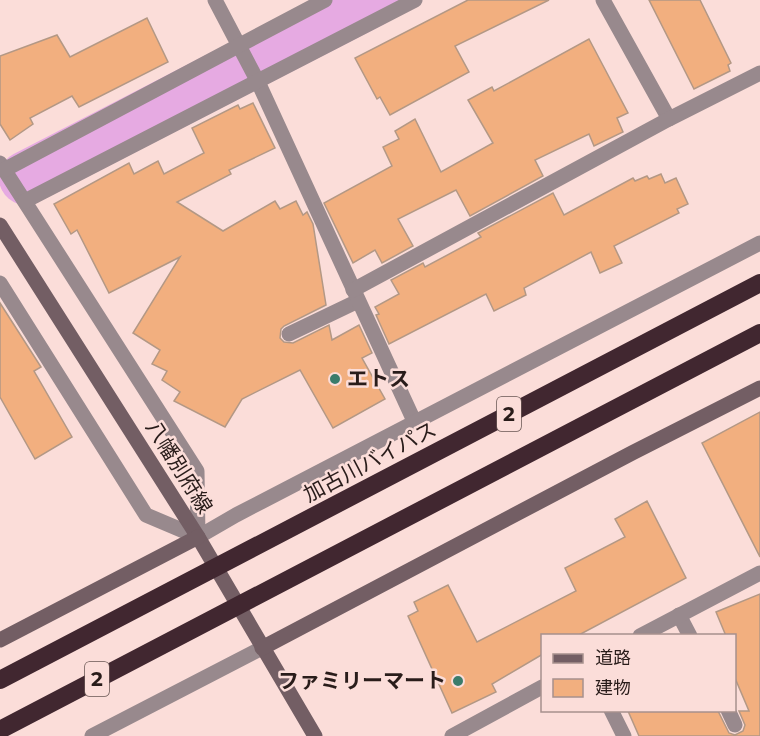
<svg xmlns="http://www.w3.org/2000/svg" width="760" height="736" viewBox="0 0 760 736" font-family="Montserrat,'Noto Sans JP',sans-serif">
	<rect width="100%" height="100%" fill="#fbddd9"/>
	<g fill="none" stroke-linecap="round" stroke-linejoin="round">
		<!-- river -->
		<path stroke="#e6aae2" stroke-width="54" d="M26 178 372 0"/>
	</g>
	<!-- building -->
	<g fill="#f2af7f" stroke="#b39885" stroke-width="1.5">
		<path d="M468 0H549L455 46 469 72 390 115 380 97 377 99 355 58Z"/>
		<path d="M649 0H700L731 63 728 65 730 71 694 89Z"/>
		<path d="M147 18 168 62 79 107 72 96 30 118 33 124 10 140 0 124V56L57 35 70 57Z"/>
		<path d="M589 39 628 113 617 118 623 132 594 146 589 134 535 160 543 176 470 216 456 190 398 219 413 246 382 263 375 250 353 263 324 203 392 166 383 147 399 139 395 131 415 119 441 172 493 143 468 100 492 87 494 91Z"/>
		<path d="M253 103 275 148 229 170 231 174 177 202 223 231 275 201 280 209 296 201 303 215 307 212 313 224 326 305 284 326 281 329 280 338 284 342 293 343 329 325 332 340 359 325 372 353 362 358 385 399 333 428 300 370 242 399 225 427 174 401 180 392 162 380 167 371 152 364 160 350 133 333 180 257 109 293 77 230 71 234 54 204 129 163 134 174 158 161 164 174 204 153 192 128 238 105 240 109Z"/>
		<path d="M661 174 665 183 676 178 688 204 677 209 679 213 614 246 622 263 600 273 591 252 524 288 526 295 494 311 486 294 389 344 376 315 379 314 375 307 399 294 391 280 423 263 425 267 481 237 478 233 553 193 564 215 633 178 635 181 647 176 649 179Z"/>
		<path d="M0 303 41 367 34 371 72 437 35 459 0 397Z"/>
		<path d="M760 412V557L702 443Z"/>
		<path d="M647 501 686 578 577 636H543V654L492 684 496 692 452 713 408 616 418 611 414 602 448 585 477 642 576 591 565 568 625 537 615 519Z"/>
		<path d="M760 594V736H639L628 711H718L729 733 735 735 743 731 745 725 739 711H749L735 678V636H726L716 612Z"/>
	</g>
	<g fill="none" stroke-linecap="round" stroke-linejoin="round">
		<!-- lane -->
		<g stroke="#98898d" stroke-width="15">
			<path d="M289 334 358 301"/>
			<path d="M679 615 690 636"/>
			<path d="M611 710 624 736"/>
			<path d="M728 710 735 725"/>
		</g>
		<!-- street -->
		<g stroke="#98898d" stroke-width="15">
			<path d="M215 0 258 82 415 423"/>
			<path d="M603 0 669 119"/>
			<path d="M0 163 197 471 198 537"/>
			<path d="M4 170 325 0"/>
			<path d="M25 201 415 0"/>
			<path d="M0 283 146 515 198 537"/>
			<path d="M353 290 669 119 760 73"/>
			<path d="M198 537 236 515 760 243"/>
			<path d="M640 636 760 573"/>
			<path d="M92 736 262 648"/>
			<path d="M452 736 542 687"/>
		</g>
		<!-- secondary -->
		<g stroke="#735e64" stroke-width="15">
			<path d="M0 225 198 537 315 736"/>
			<path d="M0 640 198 537"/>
			<path d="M262 648 632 453 760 388"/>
		</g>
		<!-- highway -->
		<g stroke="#412730" stroke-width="18">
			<path d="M0 680 760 283"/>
			<path d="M0 730 760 333"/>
		</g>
	</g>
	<!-- markers -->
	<g fill="#3b7c6b" stroke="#fbddd9" stroke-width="2">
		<circle cx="335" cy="379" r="6"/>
		<circle cx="458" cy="681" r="6"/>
	</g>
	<g text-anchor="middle" stroke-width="5" stroke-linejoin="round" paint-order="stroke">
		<!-- shield labels -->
		<g fill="#fbddd9" stroke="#685653" stroke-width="1.5">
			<rect x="497" y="397" width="24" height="34" rx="4.5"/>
			<rect x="85" y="662" width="24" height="34" rx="4.5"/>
		</g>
		<g font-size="20" font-weight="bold" fill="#291c1a">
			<text x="509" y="421">2</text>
			<text x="97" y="686">2</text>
		</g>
		<!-- poi labels -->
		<g font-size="21" font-weight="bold" fill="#291c1a" stroke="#fbddd9" text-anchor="start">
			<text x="347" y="386">エトス</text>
			<text x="446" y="688" text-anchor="end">ファミリーマート</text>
		</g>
		<!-- street labels -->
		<g font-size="21" fill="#291c1a" stroke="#fbddd9">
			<text transform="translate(370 462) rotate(-28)" y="7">加古川バイパス</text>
			<text transform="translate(179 467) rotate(58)" y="7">八幡別府線</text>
		</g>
	</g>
	<!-- legend -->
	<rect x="541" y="634" width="195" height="78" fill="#fbddd9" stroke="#a7908d" stroke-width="1.5"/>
	<rect x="553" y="654" width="30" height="9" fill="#735e64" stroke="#a7908d" stroke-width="1.5"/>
	<text x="595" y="664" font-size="18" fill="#291c1a">道路</text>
	<rect x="553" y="679" width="30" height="18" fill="#f2af7f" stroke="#a7908d" stroke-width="1.5"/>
	<text x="595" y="694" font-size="18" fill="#291c1a">建物</text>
</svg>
